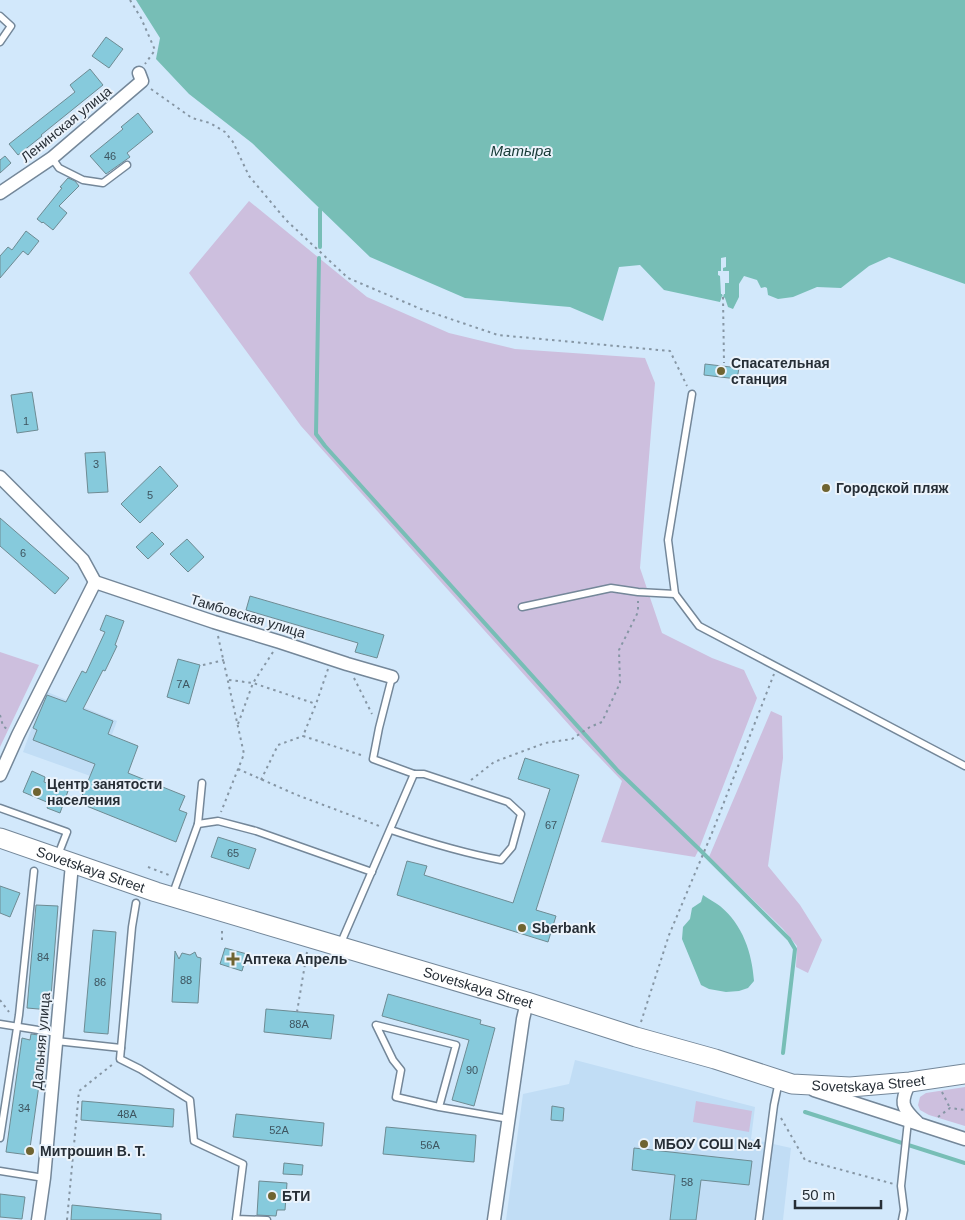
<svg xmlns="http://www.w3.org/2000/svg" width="965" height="1220" viewBox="0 0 965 1220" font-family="Helvetica,sans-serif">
	<rect width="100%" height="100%" fill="#d2e8fb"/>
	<!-- built -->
	<g fill="#c1ddf5">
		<path d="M45 691 117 721 96 778 23 752Z"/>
		<path d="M575 1060 755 1107 751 1139 791 1148 783 1220H506L523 1094 569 1084Z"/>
	</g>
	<!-- green -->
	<g fill="#cdbfde">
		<path d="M249 201 367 297 449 333 515 349 645 358 655 383 640 568 662 633 712 658 744 670 757 698 699 849 695 857 601 842 622 781 579 736 301 426 189 273Z"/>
		<path d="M0 652 39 665 0 747Z"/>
		<path d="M771 711 782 716 783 758 768 866 800 905 822 940 808 973 796 967 797 946 783 929 709 857Z"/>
		<path d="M965 1087V1126L929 1115 920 1110 918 1105 920 1097 926 1093Z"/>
		<path d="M696 1101 752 1111 749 1132 693 1122Z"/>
	</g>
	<!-- water -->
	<g fill="#77beb6">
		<path d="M136 0H965V284L889 257 869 266 841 288 817 287 793 297 778 299 768 295 767 288 765 287 761 288 757 280 744 276 739 284V297L733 309 728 307 725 298 722 296 720 302 664 290 640 265 619 267 603 321 570 307 465 298 370 257 252 143 189 94 156 59 160 38Z"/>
		<path d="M703 895C708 899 715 902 720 906 743 925 752 953 754 981L748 988 739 991 726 992 709 989 701 985 682 939 683 927 690 919 692 908 701 902Z"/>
	</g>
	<!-- pier -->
	<path fill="#d2e8fb" d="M726 257V267L723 268V271H729V283H725V294H724L723 297 722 294H721L720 276 718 275V271H721V258Z"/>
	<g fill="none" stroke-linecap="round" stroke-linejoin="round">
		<!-- stream -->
		<g stroke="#77beb6" stroke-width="4">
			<path d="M320 247V209"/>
			<path d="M319 258 316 434 325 446 618 771 699 849 789 939 795 949 783 1053"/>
			<path d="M805 1112 965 1163"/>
		</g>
	</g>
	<!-- building -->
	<g fill="#86cadc" stroke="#6e8b93">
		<path d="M106 37 123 49 109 68 92 56Z"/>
		<path d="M90 69 103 85 41 135 42 136 18 155 9 144 75 92 70 85Z"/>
		<path d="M138 113 153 132 127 153 130 157 106 174 90 156 123 129 121 127Z"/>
		<path d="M5 156 11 163 0 173V160Z"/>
		<path d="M68 178 75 181 79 186 59 206 67 213 53 230 43 222 42 223 37 219 62 188 60 187Z"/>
		<path d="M26 231 39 241 28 255 23 251 0 278V256L8 247 12 250Z"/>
		<path d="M705 364 739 368 737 379 704 375Z"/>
		<path d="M32 392 38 430 17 433 11 395Z"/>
		<path d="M105 452 108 492 88 493 85 453Z"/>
		<path d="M160 466 178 486 140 523 121 504Z"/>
		<path d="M0 518 69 578 55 594 0 546Z"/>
		<path d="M152 532 164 544 148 559 136 547Z"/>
		<path d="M187 539 204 557 188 572 170 554Z"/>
		<path d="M250 596 384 635 377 658 355 652 358 643 246 610Z"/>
		<path d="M106 615 124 621 115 645 117 646 105 671 103 670 83 709 113 721 108 734 138 746 128 773 185 796 179 810 187 813 176 842 79 803 95 764 33 740 37 730 33 728 47 695 66 702 82 671 86 673 105 632 100 630Z"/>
		<path d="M178 659 200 665 189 704 167 697Z"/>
		<path d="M525 758 579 775 536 910 556 916 548 942 397 895 407 861 427 866 424 875 513 903 550 789 518 779Z"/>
		<path d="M32 771 45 777 44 782 68 791 60 813 47 808 49 803 23 792Z"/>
		<path d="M218 837 256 849 249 869 211 857Z"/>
		<path d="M0 886 20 893 10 917 0 913Z"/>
		<path d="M36 905 58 906 50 1010 27 1008Z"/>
		<path d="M93 930 116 932 108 1034 84 1032Z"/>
		<path d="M225 948 247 954 242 971 220 964Z"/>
		<path d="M175 951 179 959 182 953 190 955 195 952 197 957 201 958 198 1003 172 1002Z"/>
		<path d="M388 994 481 1020 480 1024 495 1028 474 1106 452 1100 469 1040 382 1016Z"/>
		<path d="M266 1009 334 1015 331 1039 264 1032Z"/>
		<path d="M31 1034 46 1036 29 1155 6 1152 22 1038 30 1040Z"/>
		<path d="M82 1101 174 1109 173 1127 81 1120Z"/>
		<path d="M552 1106 564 1108 563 1121 551 1120Z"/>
		<path d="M236 1114 324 1123 322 1146 233 1137Z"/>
		<path d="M386 1127 476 1135 474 1162 383 1154Z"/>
		<path d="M634 1148 752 1161 749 1185 701 1180 696 1220H670L675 1175 632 1170Z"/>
		<path d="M284 1163 303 1165 302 1175 283 1174Z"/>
		<path d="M259 1181 287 1183 285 1210H277L276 1216 257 1215Z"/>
		<path d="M0 1194 25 1197 22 1219 0 1217Z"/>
		<path d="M72 1205 161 1214V1220H71Z"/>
	</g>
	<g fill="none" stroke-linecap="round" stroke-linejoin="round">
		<defs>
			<g id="service">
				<path d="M0 16 11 26 0 42"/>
				<path d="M52 158 59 168 83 180 103 183 127 165"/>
				<path d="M692 394 668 540 675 594 699 626 965 766"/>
				<path d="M522 607 611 588 638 592 675 594"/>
				<path d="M0 808 67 832 58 855"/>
				<path d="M198 824 218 821 256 831 372 872"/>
				<path d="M391 830C427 842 463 853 501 860L512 847 521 814 508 802 424 774H414"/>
				<path d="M172 896 198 824 202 783"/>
				<path d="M136 903 132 927 120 1059 140 1069 190 1100 194 1141 243 1164 236 1219 267 1220"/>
				<path d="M340 945 414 774 373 759 379 728 392 677"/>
				<path d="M0 1024 57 1033"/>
				<path d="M56 1041 121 1048"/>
				<path d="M439 1107 396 1097 401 1070 393 1060 376 1025 456 1045 439 1107 509 1119"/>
				<path d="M0 1138 19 1015 34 871"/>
				<path d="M0 1171 44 1178"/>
				<path d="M759 1220 774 1105 779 1081"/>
				<path d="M902 1220 904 1210 901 1186 908 1121"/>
			</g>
			<g id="minor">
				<path d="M0 193 52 158 142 81 139 73"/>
				<path d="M0 477 83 560 95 582 214 622 280 642 347 664 392 677"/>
				<path d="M0 775 18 735 95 582"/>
				<path d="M910 1082C900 1102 901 1107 917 1122"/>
				<path d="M814 1090 965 1139"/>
				<path d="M38 1220 44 1178 72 864"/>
				<path d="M494 1220 523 1019 527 1002"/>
			</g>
			<g id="secondary">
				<path id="s1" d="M0 838 156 892 527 1002 636 1037 715 1059 792 1084 850 1087 910 1082 965 1074"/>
			</g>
		</defs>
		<!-- service casing -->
		<use href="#service" stroke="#748799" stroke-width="9"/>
		<!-- minor casing -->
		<use href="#minor" stroke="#748799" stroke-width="15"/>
		<!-- secondary casing -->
		<use href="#secondary" stroke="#748799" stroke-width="21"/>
		<!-- path -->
		<g stroke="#8696a4" stroke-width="2" stroke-dasharray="2.5 4" stroke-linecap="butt">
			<path d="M130 0 141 18 155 50 145 64"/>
			<path d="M151 89 192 118 210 123 225 132 233 142 249 176 286 220 348 278 421 309 498 335 670 351 687 386"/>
			<path d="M723 297 724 363"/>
			<path d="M218 636 244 754 221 812"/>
			<path d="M203 665 224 660"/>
			<path d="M328 669 316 704 303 736 364 756"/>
			<path d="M354 678 372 714"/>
			<path d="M229 680 253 683 316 704"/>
			<path d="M0 715 3 726 7 729"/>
			<path d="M238 724 253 683 273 652"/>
			<path d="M238 769 297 795 382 827"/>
			<path d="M261 780 278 745 303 736"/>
			<path d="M471 780 494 762 545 743 572 739 590 727 602 722 620 683 619 650 638 612V601"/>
			<path d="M148 867 169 875"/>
			<path d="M222 940V930"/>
			<path d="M0 1000 9 1012"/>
			<path d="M297 1012 307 952"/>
			<path d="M641 1022 669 935 712 833 774 674"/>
			<path d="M942 1092 950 1108"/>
			<path d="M938 1117 950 1108 965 1110"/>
			<path d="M781 1118 805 1160 894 1184"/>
			<path d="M67 1220 79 1091 113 1064"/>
		</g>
		<!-- service -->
		<use href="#service" stroke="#fff" stroke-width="6"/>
		<!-- minor -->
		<use href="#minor" stroke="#fff" stroke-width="12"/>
		<!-- secondary -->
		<use href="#secondary" stroke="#fff" stroke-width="19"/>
	</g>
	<!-- markers -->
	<g fill="#6f6431" stroke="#ebf3fb" stroke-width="2">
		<circle cx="721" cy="371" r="5"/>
		<circle cx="826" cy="488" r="5"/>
		<circle cx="37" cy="792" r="5"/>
		<circle cx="522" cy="928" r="5"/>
		<path d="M230.5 951.5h5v5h5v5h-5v5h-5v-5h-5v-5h5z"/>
		<circle cx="644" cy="1144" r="5"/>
		<circle cx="30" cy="1151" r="5"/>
		<circle cx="272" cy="1196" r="5"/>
	</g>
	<g text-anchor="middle" stroke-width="4" stroke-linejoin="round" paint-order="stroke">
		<!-- number labels -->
		<g font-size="11" fill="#3e5560">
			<text x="110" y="160">46</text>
			<text x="26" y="425">1</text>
			<text x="96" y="468">3</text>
			<text x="150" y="499">5</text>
			<text x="23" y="557">6</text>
			<text x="183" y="688">7А</text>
			<text x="551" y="829">67</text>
			<text x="233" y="857">65</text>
			<text x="43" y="961">84</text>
			<text x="186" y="984">88</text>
			<text x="100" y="986">86</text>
			<text x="299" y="1028">88А</text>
			<text x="472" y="1074">90</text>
			<text x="24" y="1112">34</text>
			<text x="127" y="1118">48А</text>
			<text x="279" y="1134">52А</text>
			<text x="430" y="1149">56А</text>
			<text x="687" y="1186">58</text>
		</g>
		<!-- street labels -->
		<g font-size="14" fill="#262e36" stroke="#ebf3fb">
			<text transform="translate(66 124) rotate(-39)" y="5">Ленинская улица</text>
			<text transform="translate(248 616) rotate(17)" y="5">Тамбовская улица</text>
			<text dy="5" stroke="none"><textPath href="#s1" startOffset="96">Sovetskaya Street</textPath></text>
			<text dy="5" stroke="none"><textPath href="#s1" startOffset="501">Sovetskaya Street</textPath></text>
			<text transform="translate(41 1041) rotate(-85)" y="5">Дальняя улица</text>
			<text dy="5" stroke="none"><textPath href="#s1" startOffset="906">Sovetskaya Street</textPath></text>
		</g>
		<!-- poi labels -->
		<g font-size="14" font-weight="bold" fill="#262e36" stroke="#ebf3fb" text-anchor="start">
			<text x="731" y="368">Спасательная<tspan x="731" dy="16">станция</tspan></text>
			<text x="836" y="493">Городской пляж</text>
			<text x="47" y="789">Центр занятости<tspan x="47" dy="16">населения</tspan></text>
			<text x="532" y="933">Sberbank</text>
			<text x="243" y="964">Аптека Апрель</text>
			<text x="654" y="1149">МБОУ СОШ №4</text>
			<text x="40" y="1156">Митрошин В. Т.</text>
			<text x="282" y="1201">БТИ</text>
		</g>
		<!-- water labels -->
		<g font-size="15" font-style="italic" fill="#163935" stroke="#ebf3fb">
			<text x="521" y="156">Матыра</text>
		</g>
	</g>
	<!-- scale -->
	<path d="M795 1200v8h86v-8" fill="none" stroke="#262e36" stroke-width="2.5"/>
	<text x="802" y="1200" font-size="15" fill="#262e36" stroke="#ebf3fb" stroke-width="4" paint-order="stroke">50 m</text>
</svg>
